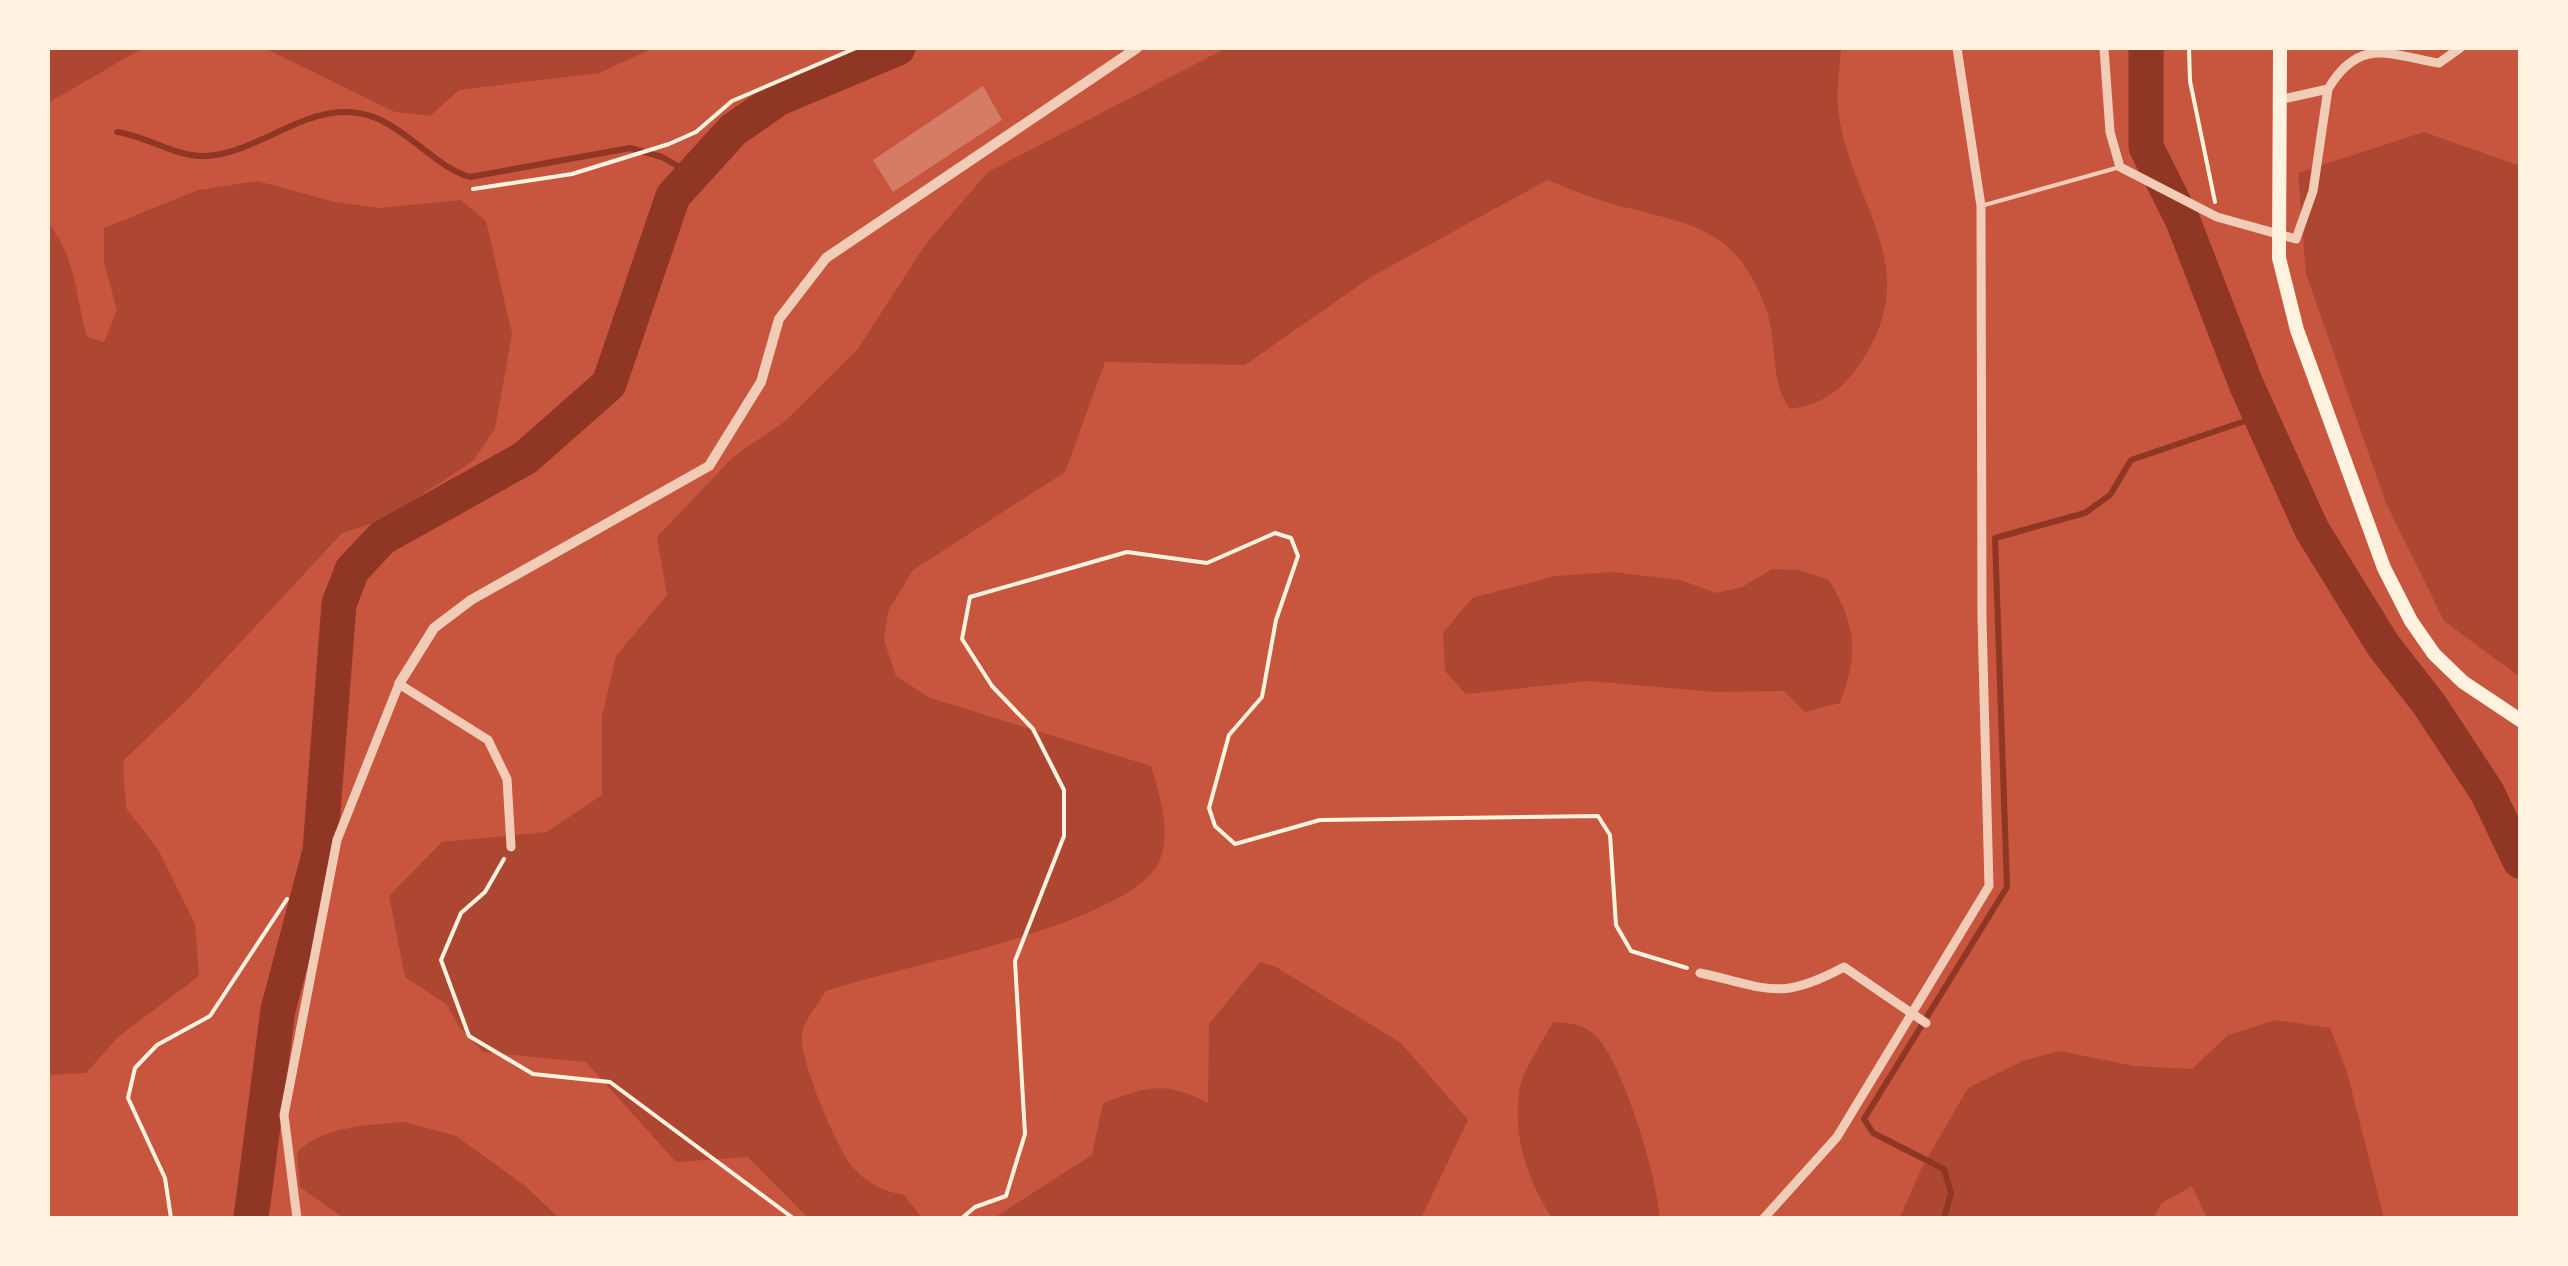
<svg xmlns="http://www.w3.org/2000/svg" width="2568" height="1266" viewBox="0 0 2568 1266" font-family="Raleway,sans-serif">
	<rect width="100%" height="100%" fill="#c8553d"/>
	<!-- green -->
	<g fill="#ae4732">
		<path d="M48 48H143L48 103Z"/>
		<path d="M264 48H654L599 73 459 90 430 116 395 112Z"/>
		<path d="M1226 48H1841C1840 67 1836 90 1838 109 1849 202 1925 264 1863 359 1843 389 1827 403 1790 409 1769 380 1778 345 1767 312 1738 226 1691 225 1613 204 1590 198 1568 188 1547 180L1371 277 1245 365 1105 362 1065 472 913 570 888 611 884 640 896 676 930 698 1151 766C1159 794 1171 828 1161 857 1140 924 893 967 826 991 819 1003 805 1019 802 1033 798 1057 836 1146 851 1165 866 1183 882 1191 904 1195L922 1218H808L748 1157 676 1162 586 1062 483 1052 459 1026 446 1004 405 977 389 896 442 842 547 832 602 795V716L616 656 667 595 657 537 734 456 784 422 858 349 925 245 988 172Z"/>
		<path d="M2424 132 2520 166V677L2444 621 2386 503 2306 274 2298 173Z"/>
		<path d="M257 181 335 202 380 208 461 200 486 221 512 334 495 429 473 461 385 519 342 533 190 697 123 761 126 808 158 849 195 924 199 976 118 1037 86 1073 51 1075 48 1073V223C75 254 76 298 87 337L104 342 117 310 104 263V228L198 190Z"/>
		<path d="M1772 569 1799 570 1829 580C1856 626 1859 652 1840 703L1805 712 1784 691 1715 692 1589 681 1466 694 1445 671 1443 633 1472 598 1556 576 1612 572 1680 580 1717 593 1742 587Z"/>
		<path d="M1260 962 1276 967 1401 1043 1468 1120 1421 1218H994L1092 1155 1103 1103C1148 1087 1165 1080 1208 1103L1209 1024Z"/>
		<path d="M2276 1020 2330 1028 2347 1072 2384 1218H2207L2192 1186 2162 1203 2153 1218H1900L1920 1171 1968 1088 2025 1060 2060 1051 2134 1066 2192 1069 2228 1035Z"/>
		<path d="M1553 1022C1572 1023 1589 1025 1601 1042 1626 1075 1657 1177 1660 1218H1552C1528 1181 1513 1138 1519 1092 1522 1070 1543 1042 1553 1022Z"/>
		<path d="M405 1122 456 1136 524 1185 559 1218H343L300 1187 297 1152C324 1126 369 1125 405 1122Z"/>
	</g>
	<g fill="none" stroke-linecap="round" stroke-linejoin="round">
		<!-- stream -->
		<g stroke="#8f3625" stroke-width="6">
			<path d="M117 132C147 136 175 157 205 156 257 154 306 104 358 113 401 119 430 165 470 177L630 148 662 157 692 174"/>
			<path d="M1944 1218 1951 1193 1944 1169 1873 1133 1864 1119 2007 887 1995 538 2085 513 2110 495 2131 460 2260 416"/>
		</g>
		<!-- river -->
		<g stroke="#8f3625" stroke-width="35">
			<path d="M2146 48V147L2183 221 2246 384 2312 530 2383 645 2429 704 2487 792 2520 861"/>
			<path d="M251 1218 278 1010 320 851 339 604 352 570 382 538 525 458 609 384 673 196 733 130 779 98 898 48"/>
		</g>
	</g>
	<!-- building -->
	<path fill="#d67c66" d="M983 86 1002 120 893 192 873 160Z"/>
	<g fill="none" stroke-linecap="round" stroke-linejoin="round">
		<!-- path -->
		<g stroke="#fff3e0" stroke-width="4">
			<path d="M2189 48 2190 81 2215 202"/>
			<path d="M473 189 572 174 669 144 696 132 732 101 856 48"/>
			<path d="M504 859 485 892 461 913 441 960 469 1036 533 1074 610 1082 793 1218"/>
			<path d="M171 1218 165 1178 128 1098 135 1068 157 1045 210 1016 287 899"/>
			<path d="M962 1218 975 1207 1006 1196 1025 1134 1015 961 1064 836V790L1033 729 992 686 962 639 970 597 1127 552 1207 563 1275 533 1291 538 1298 556 1276 620 1262 697 1229 735 1209 808 1215 826 1235 844 1320 820 1598 816 1610 835 1616 925 1631 951 1687 968"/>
		</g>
		<!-- service -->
		<path stroke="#f1ccb7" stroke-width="4" d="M1981 206 2120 167"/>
		<!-- minor -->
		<g stroke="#f1ccb7" stroke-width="9">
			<path d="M2104 48 2110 132 2120 167 2217 217 2296 239 2313 191 2328 89"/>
			<path d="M2279 100 2328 89C2359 37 2388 54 2439 63L2460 48"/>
			<path d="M1700 973C1769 988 1779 1002 1844 967L1926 1023"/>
			<path d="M297 1218 284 1115 337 840 399 684 488 740 507 779 511 847"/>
			<path d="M1764 1218 1837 1137 1989 886 1982 620 1981 206 1957 48"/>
		</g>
		<!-- tertiary -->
		<path stroke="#f1ccb7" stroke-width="10" d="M399 684 434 628 471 600 709 466 761 382 779 319 826 258 1137 48"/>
		<!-- primary -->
		<path stroke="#fff3e0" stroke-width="14" d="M2280 48 2279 258 2297 330 2384 568 2411 621 2434 654 2463 682 2520 720"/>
	</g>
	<!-- border -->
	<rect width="2568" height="1266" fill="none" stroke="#fff3e0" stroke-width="100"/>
</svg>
